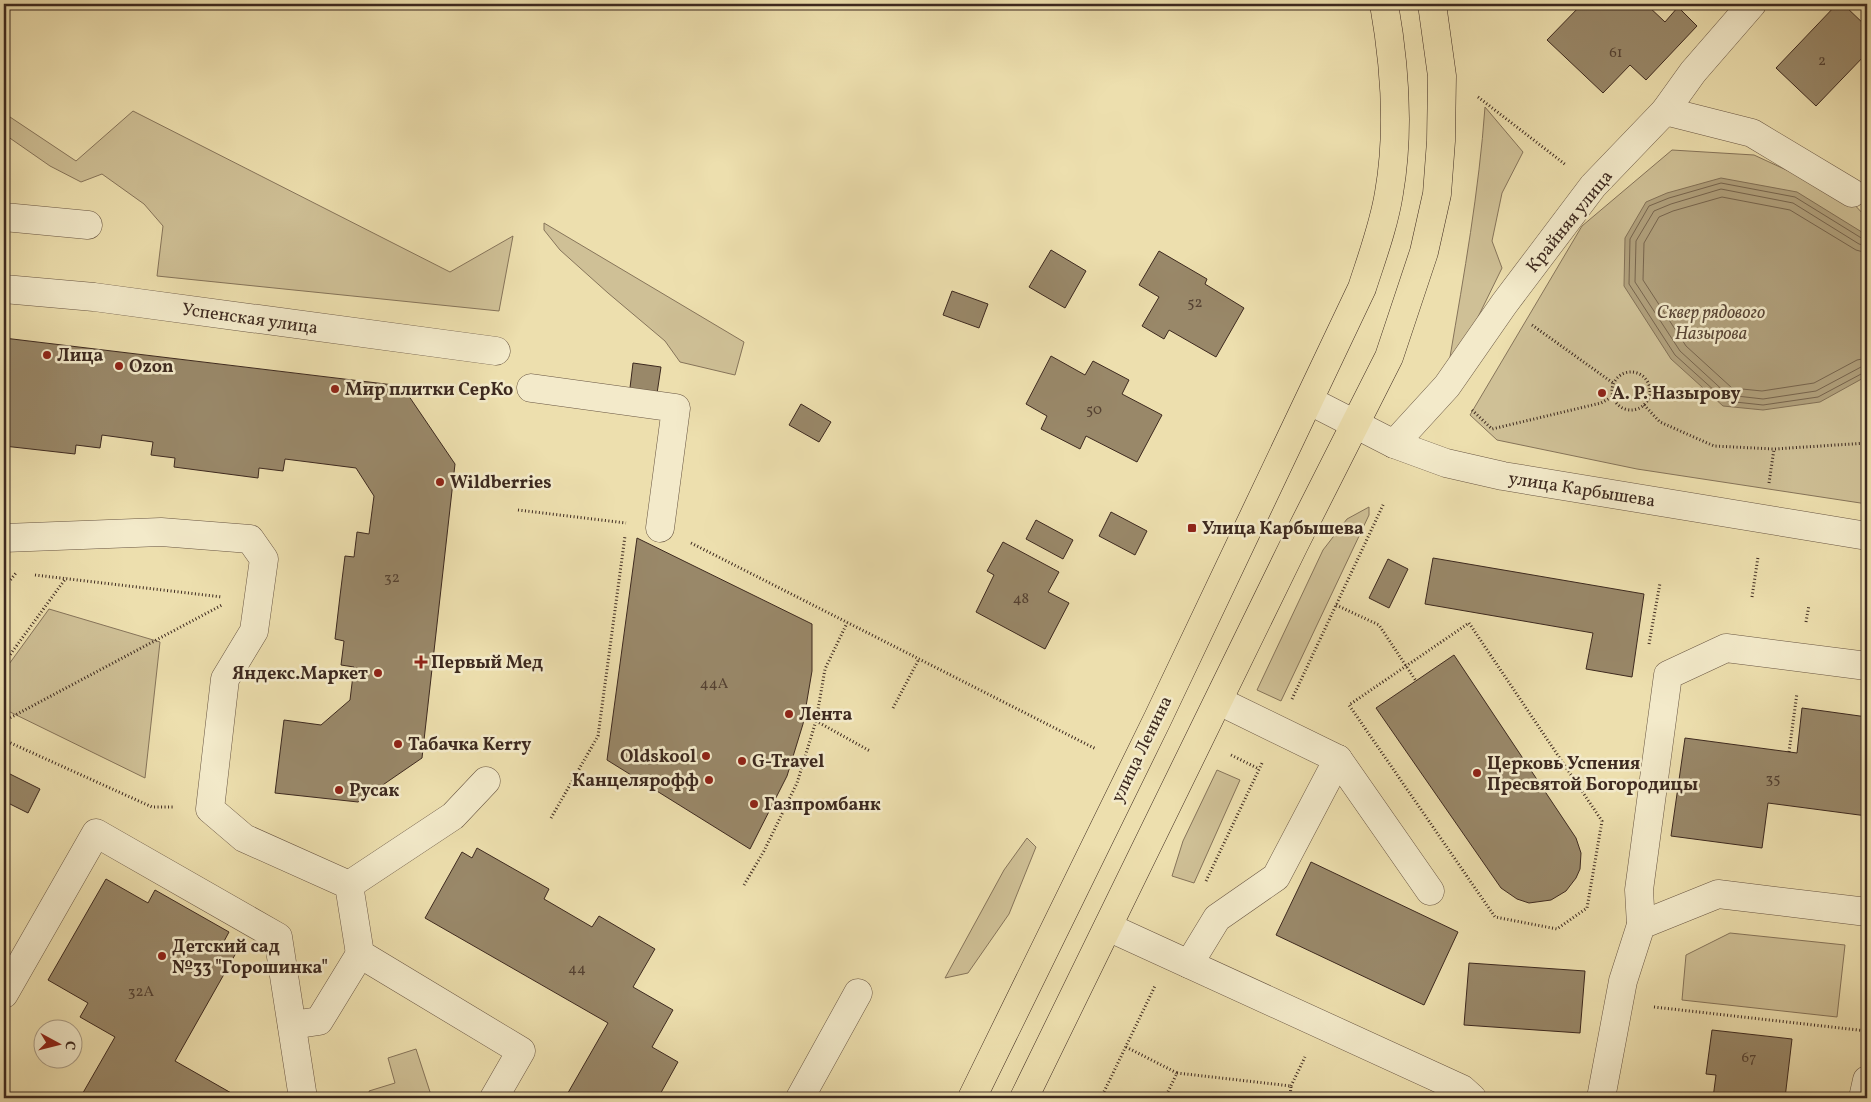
<svg xmlns="http://www.w3.org/2000/svg" width="1871" height="1102" viewBox="0 0 1871 1102" font-family="Vollkorn,serif">
	<rect width="100%" height="100%" fill="#eddfae"/>
	<filter id="stains"><feTurbulence type="fractalNoise" baseFrequency=".004" numOctaves="4"/><feColorMatrix values="0 0 0 0 .2 0 0 0 0 .09 0 0 0 0 .02 0 0 0 .5 -.17"/></filter>
	<radialGradient id="worn" r=".72"><stop offset=".6" stop-color="#630" stop-opacity="0"/><stop offset="1" stop-color="#630" stop-opacity=".3"/></radialGradient>
	<!-- green -->
	<g fill="#cfc096" stroke="#86745a">
		<path d="M1485 107 1523 152 1502 193 1492 241 1502 268 1456 362 1450 357C1464 274 1479 191 1485 107Z"/>
		<path d="M133 111 450 272 513 236 499 311 157 276 163 226 144 204 102 174 81 182 50 166 4 134V113L76 161Z"/>
		<path d="M1672 150 1754 155 1849 199 1867 218V504L1637 469 1497 440 1470 415 1582 226Z"/>
		<path d="M544 223 744 342 735 375 680 362 665 341 608 293 560 250 544 230Z"/>
		<path d="M1369 507V515L1281 701 1257 690 1323 550 1347 519Z"/>
		<path d="M49 609 160 642 145 778 4 709V671Z"/>
		<path d="M1217 770 1240 780 1194 883 1172 876 1183 841Z"/>
		<path d="M1027 838 1036 847 1009 914 968 973 945 978 1004 870Z"/>
		<path d="M1730 933 1845 945 1837 1017 1682 1000 1686 955Z"/>
		<path d="M416 1049 432 1098H371L369 1091 395 1083 388 1058Z"/>
	</g>
	<!-- water -->
	<path fill="#b1a17d" stroke="#837157" d="M1721 178 1797 192 1865 234 1867 237V376L1820 402 1763 410 1723 406 1671 359 1624 286 1625 238 1646 202 1667 193Z"/>
	<g fill="none" stroke-linecap="round" stroke-linejoin="round">
		<!-- shore -->
		<g stroke="#77654e" stroke-width="1">
			<path d="M1867 239H1863L1795 197 1721 183 1669 198 1649 206 1630 239 1629 284 1675 355 1726 401 1763 405 1818 397 1863 373 1867 372"/>
			<path d="M1867 246 1859 244 1793 203 1721 189 1671 204 1654 211 1636 241 1635 282 1680 351 1728 395 1763 399 1816 391 1861 367 1867 366"/>
			<path d="M1867 253 1856 250 1790 210 1722 197 1673 211 1659 217 1644 243 1643 280 1686 346 1732 388 1762 391 1814 383 1857 360 1867 358"/>
		</g>
	</g>
	<!-- building -->
	<g fill="#998869" stroke="#3d291f">
		<path d="M1582 4H1649L1647 5 1665 22 1678 7 1697 26 1646 80 1630 65 1603 93 1547 40Z"/>
		<path d="M1837 4H1843L1867 27V53L1816 106 1776 68Z"/>
		<path d="M1051 250 1086 271 1065 308 1029 287Z"/>
		<path d="M1159 251 1207 279 1205 284 1244 308 1216 357 1169 330 1164 339 1142 326 1159 297 1139 285Z"/>
		<path d="M952 291 988 304 979 328 943 315Z"/>
		<path d="M4 338 402 386 455 464 422 758 358 802 275 793 284 720 321 725 350 700 354 667 341 665 344 641 335 639 340 596 345 556 354 557 357 532 369 534 374 496 356 468 285 459 283 471 259 468 258 478 174 467 175 458 151 455 153 442 102 435 100 448 76 445 75 454 4 446Z"/>
		<path d="M1051 356 1085 375 1093 361 1129 380 1122 394 1162 415 1137 462 1086 436 1080 449 1041 429 1047 416 1026 404Z"/>
		<path d="M633 363 661 367 656 400 629 396Z"/>
		<path d="M801 404 831 422 819 442 789 425Z"/>
		<path d="M1111 512 1147 531 1135 555 1099 536Z"/>
		<path d="M1036 520 1073 540 1063 559 1026 539Z"/>
		<path d="M637 538 812 624V671L803 724 787 776 750 849 607 760Z"/>
		<path d="M1003 542 1059 572 1048 592 1069 603 1045 649 976 612 994 575 987 571Z"/>
		<path d="M1433 558 1644 594 1632 677 1586 669 1593 633 1425 604Z"/>
		<path d="M1388 559 1408 569 1389 608 1369 598Z"/>
		<path d="M1454 655 1576 838 1581 853 1580 869 1576 878 1566 891 1551 900 1529 903 1517 899 1501 888 1376 708Z"/>
		<path d="M1802 708 1867 717V816L1768 803 1762 848 1671 836 1685 738 1797 753Z"/>
		<path d="M4 771 40 789 28 813 4 801Z"/>
		<path d="M477 848 549 889 544 899 592 927 599 916 655 949 633 987 673 1010 652 1047 678 1062 658 1098H565L608 1023 425 918 462 852 472 858Z"/>
		<path d="M1311 862 1458 932 1424 1005 1276 935Z"/>
		<path d="M106 879 148 903 155 890 229 932 222 945 236 953 175 1061 240 1098H80L115 1037 80 1017 88 1003 48 980Z"/>
		<path d="M1469 963 1585 971 1580 1033 1464 1025Z"/>
		<path d="M1712 1030 1792 1039 1785 1098H1713L1716 1075 1706 1074Z"/>
	</g>
	<g fill="none" stroke-linecap="round" stroke-linejoin="round">
		<defs>
			<g id="minor">
				<path d="M1665 111 1752 133 1852 193"/>
				<path d="M4 217 88 225"/>
				<path d="M4 289 94 297 496 351"/>
				<path d="M531 388 676 408 660 528"/>
				<path d="M1310 401 1394 444 1446 463 1503 476 1867 536"/>
				<path d="M1394 444 1447 386 1504 304 1593 186 1665 111 1693 72 1752 4"/>
				<path d="M4 538 161 532 250 539 264 559 254 631 225 679 210 809 244 838 349 885 360 954 521 1051 494 1098"/>
				<path d="M1338 759 1430 891"/>
				<path d="M349 885 453 816 486 781"/>
				<path d="M1641 925 1639 890 1668 675 1726 648 1867 666"/>
				<path d="M1108 927 1462 1089 1472 1098"/>
				<path d="M1189 964 1217 918 1276 877 1338 759 1219 701"/>
				<path d="M4 994 96 833 278 937 303 1098"/>
				<path d="M292 1025 319 1021 360 954"/>
				<path d="M800 1098 858 993"/>
				<path d="M1601 1098 1623 981 1641 925 1718 894 1867 912"/>
				<path d="M1863 1098 1867 1080"/>
			</g>
			<g id="major">
				<path d="M972 1098 1158 718 1362 288C1372 257 1384 225 1389 193 1400 130 1395 66 1384 4"/>
				<path d="M1024 1098 1294 545 1389 357 1424 252 1437 194 1441 141 1442 76 1432 4"/>
			</g>
		</defs>
		<!-- minor casing -->
		<use href="#minor" stroke="#695643" stroke-width="29"/>
		<!-- major casing -->
		<use href="#major" stroke="#3d291f" stroke-width="29"/>
		<!-- path -->
		<g stroke="#3d291f" stroke-width="3" stroke-dasharray="1 2.5" stroke-linecap="butt">
			<path d="M1478 97 1566 165"/>
			<path d="M1532 325 1613 383"/>
			<circle cx="1631" cy="391" r="19"/>
			<path d="M1644 405 1660 422 1714 446 1774 449 1867 443"/>
			<path d="M1472 410 1492 429 1601 403 1612 397"/>
			<path d="M1769 483 1774 449"/>
			<path d="M518 510 626 523"/>
			<path d="M691 543 1096 749"/>
			<path d="M35 575 222 597"/>
			<path d="M4 588 16 573"/>
			<path d="M1752 597 1758 557"/>
			<path d="M1336 605 1379 625 1416 681"/>
			<path d="M1806 622 1809 605"/>
			<path d="M1469 623 1602 821 1587 908 1557 929 1495 917 1349 705Z"/>
			<path d="M1649 644 1660 583"/>
			<path d="M4 663 66 578"/>
			<path d="M1292 699 1384 503"/>
			<path d="M893 708 919 659"/>
			<path d="M4 721 222 605"/>
			<path d="M816 721 870 751"/>
			<path d="M4 740 152 807H174"/>
			<path d="M1789 752 1797 693"/>
			<path d="M1231 755 1259 769"/>
			<path d="M551 818 598 736 625 536"/>
			<path d="M1206 881 1263 761"/>
			<path d="M744 885 764 851 797 783 816 721 825 669 847 623"/>
			<path d="M1654 1007 1867 1031"/>
			<path d="M1126 1047 1177 1073 1165 1098"/>
			<path d="M1177 1073 1291 1086 1290 1098"/>
			<path d="M1291 1086 1305 1057"/>
			<path d="M1101 1098 1155 986"/>
		</g>
		<!-- minor -->
		<use href="#minor" stroke="#f3eaca" stroke-width="28"/>
		<!-- major -->
		<use href="#major" stroke="#eddfae" stroke-width="28"/>
	</g>
	<!-- markers -->
	<g fill="#8f2418" stroke="#f3eaca" stroke-width="2">
		<circle cx="47" cy="355" r="5"/>
		<circle cx="119" cy="366" r="5"/>
		<circle cx="335" cy="389" r="5"/>
		<circle cx="1602" cy="393" r="5"/>
		<circle cx="440" cy="482" r="5"/>
		<rect x="1187" y="523" width="10" height="10" rx="2.5"/>
		<path d="M418.5 654.5h5v5h5v5h-5v5h-5v-5h-5v-5h5z"/>
		<circle cx="378" cy="673" r="5"/>
		<circle cx="789" cy="714" r="5"/>
		<circle cx="398" cy="744" r="5"/>
		<circle cx="706" cy="756" r="5"/>
		<circle cx="742" cy="761" r="5"/>
		<circle cx="1477" cy="773" r="5"/>
		<circle cx="709" cy="780" r="5"/>
		<circle cx="339" cy="790" r="5"/>
		<circle cx="754" cy="804" r="5"/>
		<circle cx="162" cy="956" r="5"/>
	</g>
	<g text-anchor="middle" stroke-width="5" stroke-linejoin="round" paint-order="stroke">
		<!-- number labels -->
		<g font-size="15" fill="#544132">
			<text x="1616" y="57">61</text>
			<text x="1822" y="65">2</text>
			<text x="1195" y="307">52</text>
			<text x="1094" y="414">50</text>
			<text x="392" y="582">32</text>
			<text x="1021" y="603">48</text>
			<text x="714" y="688">44А</text>
			<text x="1773" y="783">35</text>
			<text x="577" y="973">44</text>
			<text x="141" y="996">32А</text>
			<text x="1749" y="1062">67</text>
		</g>
		<!-- street labels -->
		<g font-size="18" fill="#3d291f" stroke="#f3eaca">
			<text transform="translate(1569 221) rotate(-51)" y="6">Крайняя улица</text>
			<text transform="translate(250 318) rotate(8)" y="6">Успенская улица</text>
			<text transform="translate(1582 489) rotate(9)" y="6">улица Карбышева</text>
			<text transform="translate(1141 749) rotate(-64)" y="6">улица Ленина</text>
		</g>
		<!-- park labels -->
		<g font-size="18" font-style="italic" fill="#5a4737" stroke="#f3eaca">
			<text x="1711" y="318">Сквер рядового<tspan x="1711" dy="21">Назырова</tspan></text>
		</g>
		<!-- poi labels -->
		<g font-size="18" font-weight="bold" fill="#3d291f" stroke="#f3eaca" text-anchor="start">
			<text x="57" y="361">Лица</text>
			<text x="129" y="372">Ozon</text>
			<text x="345" y="395">Мир плитки СерКо</text>
			<text x="1612" y="399">А. Р. Назырову</text>
			<text x="450" y="488">Wildberries</text>
			<text x="1202" y="534">Улица Карбышева</text>
			<text x="431" y="668">Первый Мед</text>
			<text x="368" y="679" text-anchor="end">Яндекс.Маркет</text>
			<text x="799" y="720">Лента</text>
			<text x="408" y="750">Табачка Kerry</text>
			<text x="696" y="762" text-anchor="end">Oldskool</text>
			<text x="752" y="767">G-Travel</text>
			<text x="1487" y="769">Церковь Успения<tspan x="1487" dy="21">Пресвятой Богородицы</tspan></text>
			<text x="699" y="786" text-anchor="end">Канцелярофф</text>
			<text x="349" y="796">Русак</text>
			<text x="764" y="810">Газпромбанк</text>
			<text x="172" y="952">Детский сад<tspan x="172" dy="21">№33 "Горошинка"</tspan></text>
		</g>
	</g>
	<!-- margin -->
	<rect width="1871" height="1102" fill="none" stroke="#eddfae" stroke-width="20"/>
	<rect x="5" y="5" width="1861" height="1092" fill="none" stroke="#3d291f" stroke-width="2.5"/>
	<rect x="10" y="10" width="1851" height="1082" fill="none" stroke="#3d291f"/>
	<!-- north arrow -->
	<g transform="translate(58 1044) rotate(97)"><circle r="24" fill="#f3eaca" stroke="#aa9d86"/>
	<path d="M0-4L9 19L0 12L-9 19Z" fill="#8f2418"/>
	<text y="-8" font-size="14" font-weight="bold" text-anchor="middle" fill="#3d291f">С</text>
	</g>
	<rect width="100%" height="100%" filter="url(#stains)"/>
	<rect width="100%" height="100%" fill="url(#worn)"/>
</svg>
